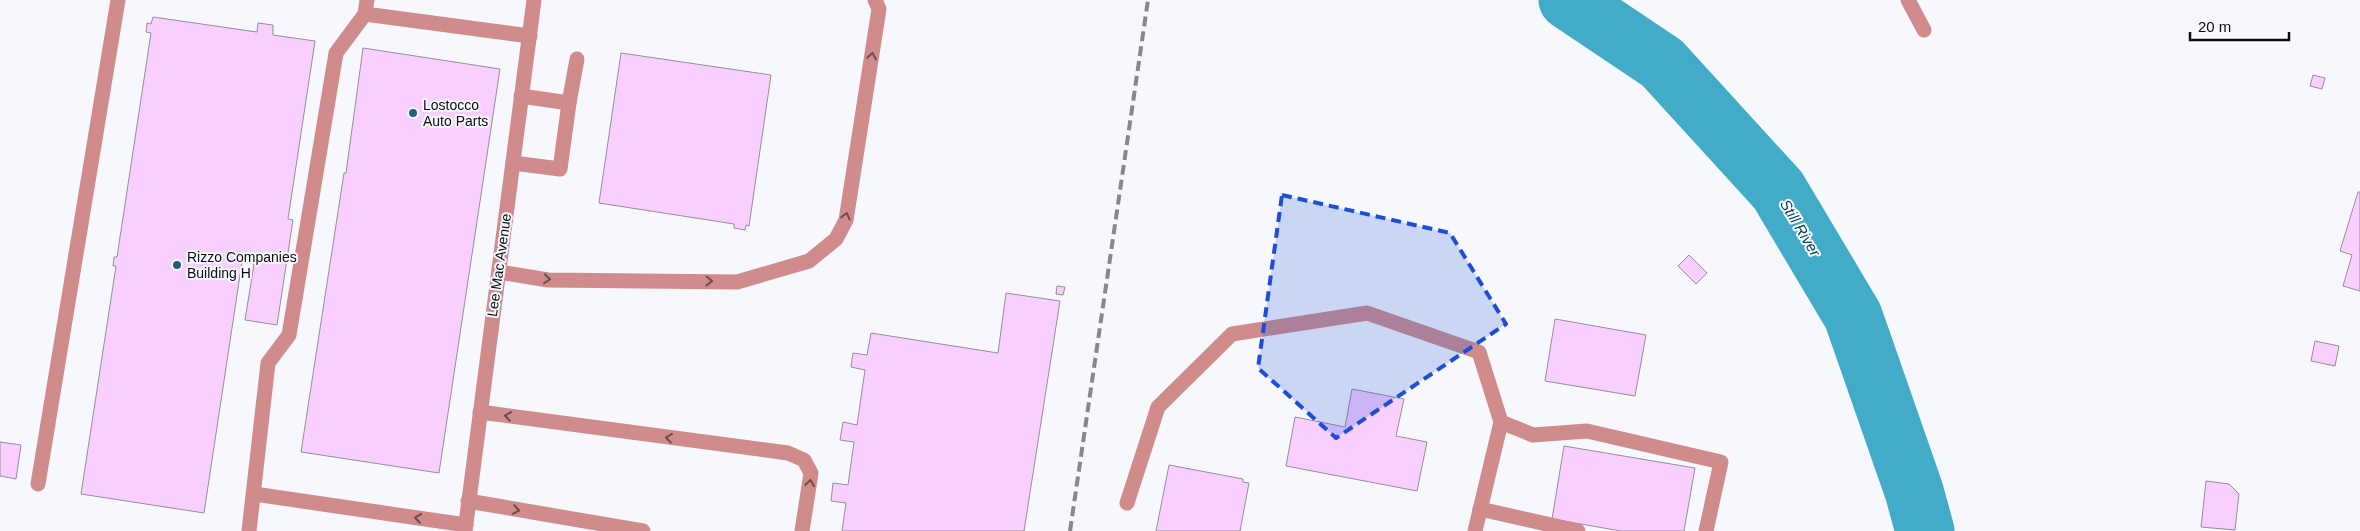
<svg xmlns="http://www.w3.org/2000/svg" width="2360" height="531" viewBox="0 0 2360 531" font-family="Helvetica,sans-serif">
	<rect width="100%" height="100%" fill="#f7f8fd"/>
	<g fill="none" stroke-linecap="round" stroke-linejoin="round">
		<!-- river -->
		<path stroke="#42acc8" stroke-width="59" d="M1568 0 1662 63 1778 190 1853 316 1914 491 1925 531"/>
	</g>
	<!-- building -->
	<g fill="#f8cfff" stroke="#968e98">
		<path d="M153 17 257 32 258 23 273 25V35L315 41 288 219 293 220 277 325 245 320 254 264 242 262 204 513 81 494 116 266H113L114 257H117L151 33 146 32 147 23 151 24Z"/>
		<path d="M363 48 500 69 439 473 301 452 344 173H346Z"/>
		<path d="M621 53 771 75 749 226 746 225 745 230 734 228V224L599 203Z"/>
		<path d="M2313 75 2325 78 2322 89 2310 86Z"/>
		<path d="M2358 192H2360V291L2343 286 2352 255 2340 251Z"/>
		<path d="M1689 255 1707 273 1696 284 1678 266Z"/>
		<path d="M1057 286 1065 287 1063 295 1056 294Z"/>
		<path d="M1006 293 1060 301 1024 531H842L846 503 831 501 833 483 848 485 854 442 840 440 843 422 857 425 865 370 851 367 853 353 867 355 871 333 998 353Z"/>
		<path d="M1555 319 1646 335 1635 396 1545 381Z"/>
		<path d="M2315 341 2339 346 2335 366 2311 361Z"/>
		<path d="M1352 389 1404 399 1396 436 1427 442 1417 491 1286 466 1295 417 1345 427Z"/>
		<path d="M0 442 21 445 16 479 0 476Z"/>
		<path d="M1564 446 1695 468 1684 531H1621L1552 519Z"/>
		<path d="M1169 465 1243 479V482L1249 483 1240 531H1156Z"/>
		<path d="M2206 481 2229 484 2239 494 2235 530 2201 527Z"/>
	</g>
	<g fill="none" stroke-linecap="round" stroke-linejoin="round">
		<!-- lane -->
		<g stroke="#d08b8c" stroke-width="15">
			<path d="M367 0 365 14 530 36"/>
			<path d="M1908 0 1924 30"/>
			<path d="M569 103 577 59"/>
			<path d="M513 163 560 169 569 103 521 96"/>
			<path d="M499 272 548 280 737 282 809 261 836 239 846 220 879 9 875 0"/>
			<path d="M480 412 788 453 804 460 811 473 802 531"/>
			<path d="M38 484 118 0"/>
			<path d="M254 494 466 525"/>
			<path d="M468 501 643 531"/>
			<path d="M1127 503 1158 407 1232 334 1367 313 1479 352 1501 422 1533 435 1587 431 1721 462 1706 531"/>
			<path d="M1480 509 1578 531"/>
			<path d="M249 531 268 363 289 335 336 53 365 14"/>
		</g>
		<!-- street -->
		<g stroke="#d08b8c" stroke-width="15">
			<path d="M465 531 534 0"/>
			<path d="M1475 531 1501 422"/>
		</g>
		<!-- rail -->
		<path stroke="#87888d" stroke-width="4" stroke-dasharray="10 5" stroke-linecap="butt" d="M1070 531 1148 0"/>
	</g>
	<!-- one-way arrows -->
	<defs><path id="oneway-chevron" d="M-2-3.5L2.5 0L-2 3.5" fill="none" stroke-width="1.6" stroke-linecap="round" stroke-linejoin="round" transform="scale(1.25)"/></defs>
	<g stroke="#6e4c4e">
		<use href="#oneway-chevron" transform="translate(872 56) rotate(-81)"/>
		<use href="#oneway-chevron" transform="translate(846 216) rotate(-76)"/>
		<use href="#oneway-chevron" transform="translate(547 279) rotate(5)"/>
		<use href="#oneway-chevron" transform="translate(709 281) rotate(1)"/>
		<use href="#oneway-chevron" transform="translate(508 416) rotate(-172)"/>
		<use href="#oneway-chevron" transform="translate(669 438) rotate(-173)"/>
		<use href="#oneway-chevron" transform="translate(810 483) rotate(-82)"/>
		<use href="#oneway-chevron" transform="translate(516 510) rotate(10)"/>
		<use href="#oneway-chevron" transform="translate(418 518) rotate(-172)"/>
	</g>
	<!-- marked area -->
	<path fill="#1d4ed8" fill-opacity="0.2" stroke="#1d4ed8" stroke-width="4" stroke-dasharray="10 6" stroke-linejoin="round" d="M1282 195 1450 233 1506 324 1336 438 1258 368Z"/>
	<!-- markers -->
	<g fill="#245e77" stroke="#f7f8fd" stroke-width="2">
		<circle cx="413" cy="113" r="5"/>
		<circle cx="177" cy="265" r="5"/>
	</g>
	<g text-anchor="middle" stroke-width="4" stroke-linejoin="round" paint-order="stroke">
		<!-- poi labels -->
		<g font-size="14" fill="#0c0d11" stroke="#f7f8fd" text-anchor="start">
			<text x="423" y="110">Lostocco<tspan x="423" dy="16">Auto Parts</tspan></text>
			<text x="187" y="262">Rizzo Companies<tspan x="187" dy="16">Building H</tspan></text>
		</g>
		<!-- street labels -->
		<g font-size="14" fill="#0c0d11" stroke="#f7f8fd">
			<text transform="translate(499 265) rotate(-82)" y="5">Lee Mac Avenue</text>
		</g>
		<!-- water labels -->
		<g font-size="15" font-style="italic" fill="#024453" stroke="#f7f8fd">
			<text transform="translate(1800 228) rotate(59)" y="5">Still River</text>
		</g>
	</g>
	<!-- scale -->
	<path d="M2190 32v8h99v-8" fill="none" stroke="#0c0d11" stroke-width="2.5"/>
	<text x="2198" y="32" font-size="15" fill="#0c0d11" stroke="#f7f8fd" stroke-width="4" paint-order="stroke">20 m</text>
</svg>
